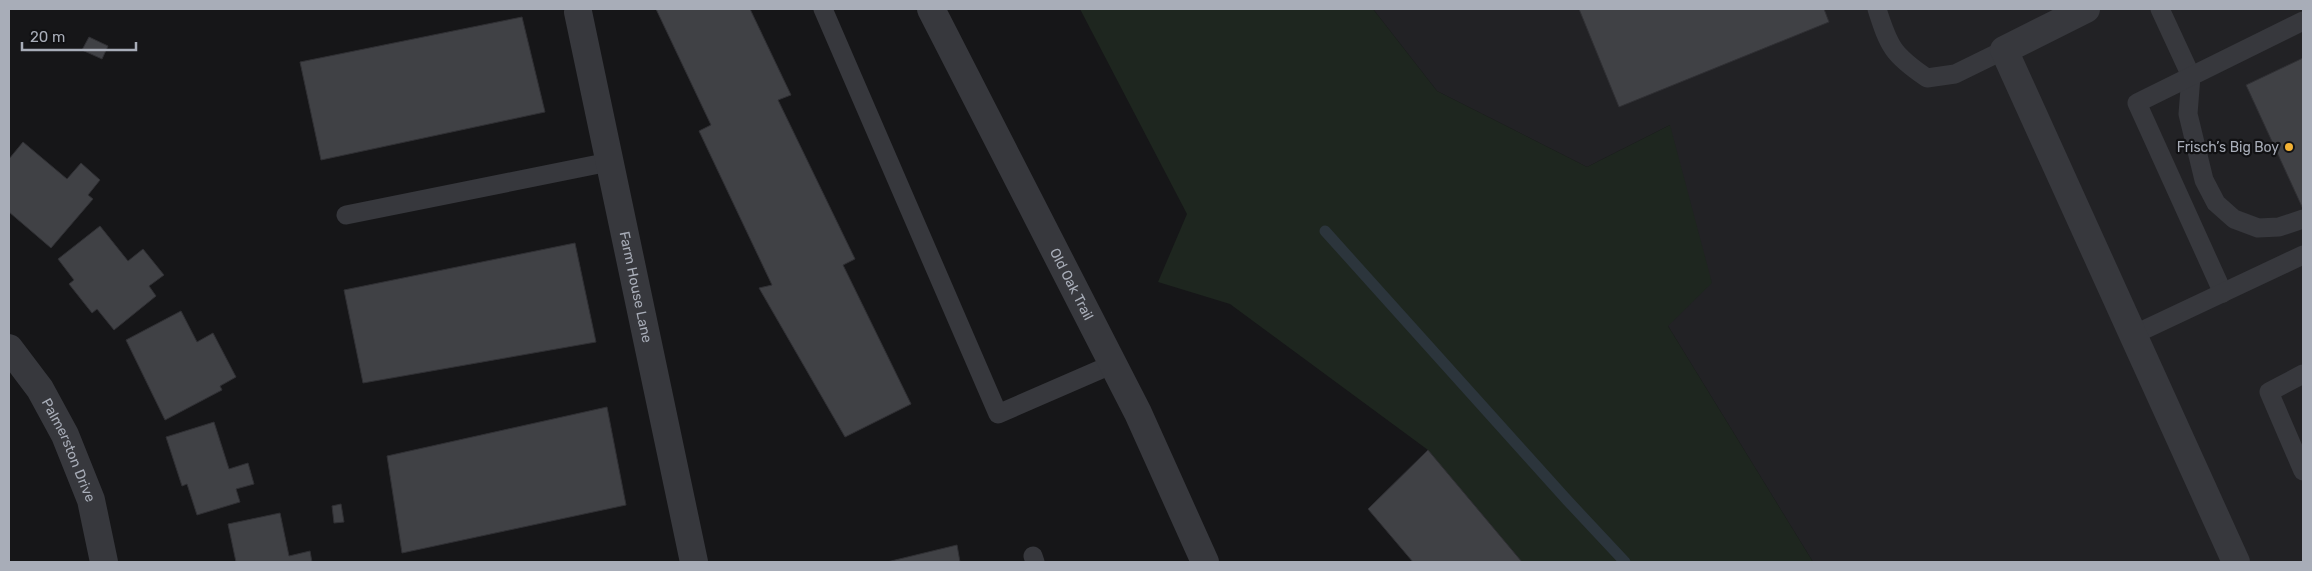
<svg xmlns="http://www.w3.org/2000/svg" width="2312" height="571" viewBox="0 0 2312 571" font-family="Rubik,sans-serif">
	<rect width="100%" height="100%" fill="#161618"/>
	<!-- built -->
	<path fill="#222225" d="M1373 9H2303V562H1813L1668 326 1670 125 1587 167 1437 91Z"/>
	<!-- green -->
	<path fill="#1e261f" d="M1080 9H1373L1437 91 1587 167 1670 125 1712 283 1668 326 1813 562H1522L1428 450 1230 304 1158 282 1187 214Z"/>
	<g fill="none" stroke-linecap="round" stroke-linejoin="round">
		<!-- stream -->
		<path stroke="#2c353c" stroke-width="11" d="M1325 231 1567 500 1625 562"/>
	</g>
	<!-- building -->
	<g fill="#404145" stroke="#303034">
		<path d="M656 9H750L791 95 778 100 855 259 843 265 911 404 845 437 759 288 772 285 699 131 711 125Z"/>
		<path d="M1579 9H1824L1829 22 1619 107Z"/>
		<path d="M522 17 545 112 321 160 300 62Z"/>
		<path d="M89 37 108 46 102 59 82 50Z"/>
		<path d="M2303 58V209L2246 85Z"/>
		<path d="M23 142 67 179 81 163 100 180 88 195 93 199 51 248 9 212V159Z"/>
		<path d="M100 226 128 261 143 249 164 275 149 286 156 296 114 330 97 309 92 313 69 284 74 280 58 259Z"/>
		<path d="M575 243 596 342 363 383 344 290Z"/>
		<path d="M181 311 197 342 213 333 236 377 220 386 222 390 165 420 126 340Z"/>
		<path d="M607 407 626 505 402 553 387 456Z"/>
		<path d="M214 422 229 469 248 463 254 484 236 489 240 502 197 515 187 484 182 486 166 437Z"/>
		<path d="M1428 450 1522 562H1413L1368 509Z"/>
		<path d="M341 504 344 522 334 523 332 506Z"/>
		<path d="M280 513 289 556 310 551 312 562H236L228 524Z"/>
		<path d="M957 545 960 562H887Z"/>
	</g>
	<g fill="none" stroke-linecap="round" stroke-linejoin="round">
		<!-- lane -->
		<g stroke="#37383d" stroke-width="19">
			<path d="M823 9 998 414 1113 364"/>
			<path d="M1877 9C1889 47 1893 55 1927 78L1955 74 2004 50"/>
			<path d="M2160 9 2191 76 2188 114 2204 180 2216 203 2234 219 2258 228 2279 227 2303 219"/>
			<path d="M346 215 609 162"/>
			<path d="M2223 293 2137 103 2303 21"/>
			<path d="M2133 335 2303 255"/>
			<path d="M2303 374 2269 392 2303 471"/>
			<path d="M1033 556 1035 562"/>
		</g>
		<!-- street -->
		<g stroke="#37383d" stroke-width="28">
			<path id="s1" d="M931 9 1138 413 1205 562"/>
			<path d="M2086 9 2004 50 2236 562"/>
			<path id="s2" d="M578 12 694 562"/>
			<path id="s3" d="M9 348 40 389 65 435 91 500 104 562"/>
		</g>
	</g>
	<!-- markers -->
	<circle fill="#f2b134" stroke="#111113" stroke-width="2" cx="2289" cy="147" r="5"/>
	<g text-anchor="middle" stroke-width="4.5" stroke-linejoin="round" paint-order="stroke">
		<!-- poi labels -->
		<g font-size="14" fill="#a8adb8" stroke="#111113" text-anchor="end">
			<text x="2279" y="152">Frisch’s Big Boy</text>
		</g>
		<!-- street labels -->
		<g font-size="14" fill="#a8adb8" stroke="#111113">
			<text dy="5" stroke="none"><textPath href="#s1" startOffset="309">Old Oak Trail</textPath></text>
			<text dy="5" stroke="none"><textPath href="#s2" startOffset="281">Farm House Lane</textPath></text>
			<text dy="5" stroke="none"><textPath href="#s3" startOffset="119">Palmerston Drive</textPath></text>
		</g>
	</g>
	<!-- border -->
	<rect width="2312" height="571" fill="none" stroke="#a8adb8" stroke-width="20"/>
	<!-- scale -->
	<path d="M22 42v8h114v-8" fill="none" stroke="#a8adb8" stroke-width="2.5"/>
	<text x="30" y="42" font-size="15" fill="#a8adb8" stroke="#111113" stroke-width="4" paint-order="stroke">20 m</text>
</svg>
